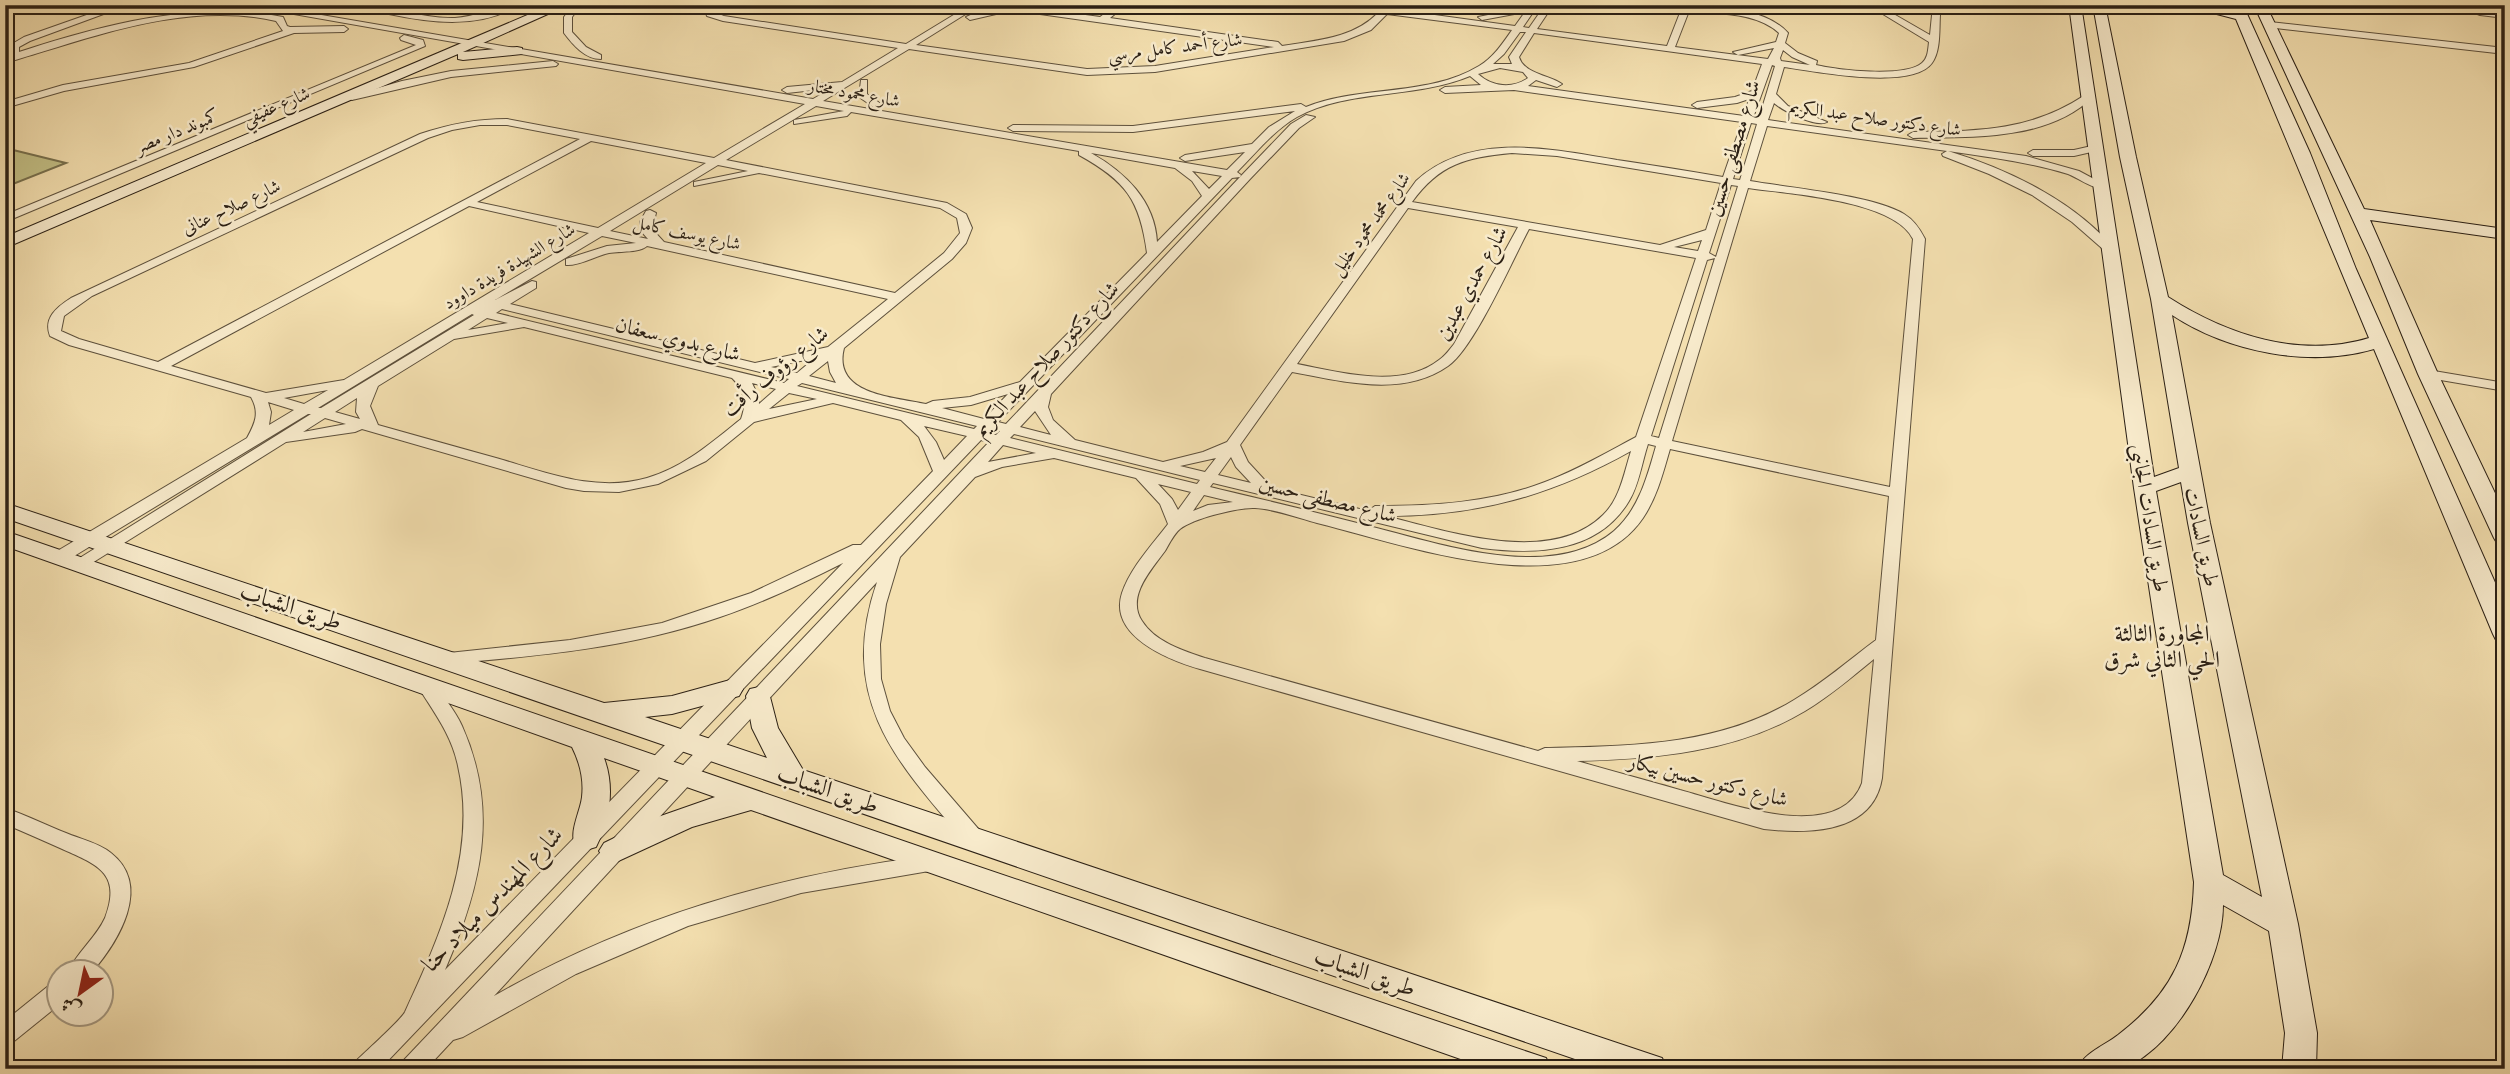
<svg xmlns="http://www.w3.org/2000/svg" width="2510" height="1074" viewBox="0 0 2510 1074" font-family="'IM FELL French Canon',Amiri,serif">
	<rect width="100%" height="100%" fill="#f4e0b0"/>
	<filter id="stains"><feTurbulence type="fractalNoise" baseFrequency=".00286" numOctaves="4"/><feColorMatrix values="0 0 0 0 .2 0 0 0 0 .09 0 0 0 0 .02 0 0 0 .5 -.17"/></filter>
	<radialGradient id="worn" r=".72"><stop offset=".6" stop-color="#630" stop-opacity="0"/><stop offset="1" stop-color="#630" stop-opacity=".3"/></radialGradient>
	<!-- green -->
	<path fill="#c3c086" stroke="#77704e" stroke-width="2" d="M5 148 66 163 13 184 5 182Z"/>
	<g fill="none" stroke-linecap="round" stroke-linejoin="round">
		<defs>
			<g id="street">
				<path d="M115 5H128L30 41 19 47V52C101 25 196 0 283 17L287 26 290 27 344 26 348 29 344 32 294 33 194 67 64 91 5 108V102L63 85 189 63 283 31 276 21C185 0 91 38 5 63V57L15 54 10 51 12 44 24 37Z"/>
				<path d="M243 5H263L813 99 832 88 787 93 782 90 787 87 842 82 898 48 723 21 707 16 703 5H711L714 12 724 16 906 44 970 5H980L916 45 1087 69 1155 66 1274 47 1033 13 996 14 970 20 966 17C1000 0 1063 12 1100 17L1116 5H1126L1110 18 1278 42 1282 46C1317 40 1352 39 1378 13L1335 5 1383 8 1386 5H1395L1391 9 1515 26 1525 12 1482 20 1478 17 1538 5 1523 27 1529 28 1545 5H1553L1537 29 1667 46 1683 5C1713 5 1766 8 1788 33L1785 43 1798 53 1817 61 1816 65C1837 70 1905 78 1922 63 1928 58 1928 50 1929 42L1868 5H1878L1930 35 1932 15 1925 5H1933L1940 15C1939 29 1941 51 1932 63 1912 91 1813 71 1784 67L1776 94 1788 106 1827 122C1817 128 1783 111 1774 103L1768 120 2026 156 2079 171 2107 186C2097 193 2079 178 2068 174 2028 162 1989 157 1948 151 2010 170 2077 202 2118 253L2112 257 2072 222 2032 195 1989 174 1943 156 1942 154 1947 151 1767 126 1750 181C1790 188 1872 195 1904 214 1914 220 1920 229 1925 239L1882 778C1873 834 1808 834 1764 829L1200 669C1169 660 1108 636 1122 593 1131 567 1152 545 1168 524L1160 504 1136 478 1054 458 1002 467 975 477 900 557 886 604 880 644 881 679 890 711 904 738 925 767 981 832 984 838 981 844 974 846 967 844C895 760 837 699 877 582L494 996C631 918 772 876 928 856L935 858 938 864 935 870 801 893 688 926 576 974 463 1037 453 1040 426 1069H400L403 1061 989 442 981 440 380 1069H353L356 1061C365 1052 401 1020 405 1012 440 936 478 853 458 766 452 735 433 711 417 685L420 681H432C442 695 455 710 462 726 500 811 481 887 445 970L843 563C803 583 762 603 720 617 631 648 538 656 445 664L439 662 436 658 439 654 570 640 662 623 751 593 853 545H861L933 471 919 437 901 420 833 403 754 422 706 461 658 484 619 492 584 491 566 488 362 429 355 432 286 442 84 568 78 569 70 564 311 414H308L66 561H54L52 557 54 553 247 438C255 423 260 413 251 397L69 345 50 336C43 318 57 307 71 298L420 134C450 124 476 119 507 119L714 158 805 104ZM1689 11C1718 14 1757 12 1779 33L1776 42 1733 52 1738 55 1774 48 1768 59 1675 47ZM1387 14 1512 30C1503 43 1493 58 1479 66 1428 97 1360 85 1306 107L1301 104 1133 126 1013 125 1008 128 1013 131 1133 132 1295 111 1269 127 1252 144 1185 155 1180 158 1185 161 1245 152 1227 170 823 101 909 49 1087 75 1155 72 1344 41 1371 30ZM1520 32H1526L1509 57 1512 64H1493L1504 54ZM1534 33 1762 64 1752 91 1735 97 1697 102 1692 105 1697 108 1737 103 1749 99 1744 116 1528 86 1536 80 1557 87 1562 84C1549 75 1524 74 1519 57ZM1783 50 1792 57 1810 65 1781 61 1780 58ZM1772 65 1775 66 1759 118H1753ZM1500 68 1523 72 1528 78C1513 89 1492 87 1478 74ZM1470 76 1481 85 1445 87 1440 90 1445 93 1514 90 1742 122 1723 177C1688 171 1652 165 1617 160 1551 149 1471 131 1416 181L1227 442 1203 452 1163 462 1075 440 1053 420 1048 407 1051 394 1250 179 1299 128 1315 117 1306 115 1291 124 1240 177 1241 175 1237 172C1256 153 1273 131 1297 117 1347 89 1415 99 1470 76ZM816 106 844 111 794 120V124L847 116 851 112 1079 151V155C1126 181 1140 200 1147 253L1020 382 970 397 933 401 926 404C894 397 832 395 844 348L952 259 966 243 972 228 966 214 947 203 726 160ZM1751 123 1757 124 1740 180 1733 179ZM480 125H507L580 139 158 362 79 339 61 331 64 316 92 296 428 138 452 130ZM591 141 706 163 598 228 477 202ZM1091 153 1175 168 1192 181 1202 196 1157 242C1155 201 1125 172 1091 153ZM1512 153 1557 156 1721 183 1706 230 1660 245 1412 202C1439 164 1467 157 1512 153ZM718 165 748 171 694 182V186L759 173 940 208 957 218 960 233 944 253 895 293 664 242 652 229 656 213 650 210 646 211 640 222V230L648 239 610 231ZM1192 171 1222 176 1209 189ZM1240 177 1006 424 998 422 1232 178ZM1731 185 1738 186 1716 257 1709 253ZM1748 188C1789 194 1894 200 1913 239L1890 487 1672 441ZM469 206 589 233 344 380 266 393 171 366ZM1408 208 1518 227 1454 344C1450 349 1445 356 1439 360 1401 390 1340 372 1297 364ZM1529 229 1696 258 1636 437C1606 453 1577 470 1545 482 1491 503 1432 506 1375 506L1368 511 1272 488 1248 462 1240 445 1292 372C1341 381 1403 398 1448 366 1474 348 1512 261 1529 229ZM602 236 636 243 607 246 566 259V265C580 266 595 256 609 253 621 251 639 253 647 246L888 299 828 347 755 363 510 304 536 288V282L532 281 495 300ZM1702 240 1698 251 1674 247ZM1715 258 1659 438 1651 436 1707 260ZM502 309 789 379 784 383 496 313ZM472 314 474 315 321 408H318ZM487 318 508 323 468 330ZM524 327 732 378C745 391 747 402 741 419 711 443 684 467 647 478 595 493 545 472 496 458 456 447 417 436 378 425L370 406 378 386 454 339ZM815 358 797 373 771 367ZM828 361 830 372 836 383 809 376ZM752 383 776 389 759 404 758 396ZM802 383 977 426 974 429 797 386ZM328 390 304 404 284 398ZM789 393 817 399 769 409ZM1008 394 984 419 942 408 971 405ZM357 398 356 412 360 419 335 412ZM268 402 294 410 269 425 271 412ZM1035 411 1051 435 1020 427ZM325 418 346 424 303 432ZM924 426 967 436 944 460 936 442ZM992 429 1000 431 996 435 988 433ZM1014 434 1200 480 1197 484 1010 438ZM1648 444 1656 446C1647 477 1639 509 1614 531 1550 585 1432 541 1361 524 1311 511 1260 499 1210 487L1213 483 1482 548C1536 555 1598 553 1629 501 1639 485 1642 462 1648 444ZM1003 445 1036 453 988 462ZM1670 449 1889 496 1876 640C1849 660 1823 683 1794 700 1719 746 1630 746 1545 748L1538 751 1205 658C1184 651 1155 642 1142 621 1126 597 1151 570 1165 551 1169 544 1174 534 1180 529 1194 518 1240 507 1255 508 1275 509 1298 518 1317 523 1403 544 1580 610 1643 518 1657 497 1663 473 1670 449ZM1631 451C1624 473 1620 499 1603 515 1550 567 1448 531 1385 516 1477 516 1551 496 1631 451ZM1231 457 1236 467 1251 483 1218 475ZM1216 458 1205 472 1180 466ZM1158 484 1191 492 1178 510 1172 499ZM1204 495 1233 502 1208 505 1193 511ZM1874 659 1862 783C1839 846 1725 802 1680 790 1646 780 1611 771 1577 761 1656 759 1736 752 1805 711 1830 696 1852 677 1874 659Z"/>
				<path d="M357 5C390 5 421 19 455 18 477 17 497 5 519 5 480 29 431 23 389 14 378 11 366 10 357 5Z"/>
				<path d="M573 5H581L572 17V32L586 47 601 55V59C585 59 573 45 564 33V17Z"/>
				<path d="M2454 5 2505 12V18L2480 15Z"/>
				<path d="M2270 22 2505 48V54L2267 27V23Z"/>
				<path d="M404 35 423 40 425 46 5 222V215L416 45 401 40 400 38Z"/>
				<path d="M553 61 558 64 556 66 451 77 352 100 347 97 402 81 451 71Z"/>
				<path d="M861 80H867V94L881 104V108H875L859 97Z"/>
				<path d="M2085 95 2093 97C2047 141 1972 137 1913 138L1908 135 1913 132C1977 131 2029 132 2085 95Z"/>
				<path d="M2096 145 2101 148 2100 150 2074 156H2033L2028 153 2033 150H2074Z"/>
				<path d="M2428 370 2505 383V391L2423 377 2421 374Z"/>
				<path d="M5 808C26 815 46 825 66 833 80 839 99 843 111 853 153 886 118 942 92 972H68C77 952 96 938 105 918 123 872 95 864 60 848 42 840 24 832 5 824Z"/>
				<path d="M60 980V1004L13 1042 5 1045V1021L52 983Z"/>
			</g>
			<g id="secondary">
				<path d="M551 5H568L463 52 517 47 522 48V54L463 60 458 59V54L5 248V237Z"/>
				<path d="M2069 5H2081L2154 477 2179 468 2151 299 2120 157 2093 5H2105L2136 157 2168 297C2227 335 2300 359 2369 338L2236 19 2182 5H2207L2233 11 2231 5H2243L2310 153 2356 269 2505 605V642L2496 640 2493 634 2374 349C2309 368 2228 352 2172 315L2210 523 2298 924 2317 1033 2316 1069H2282L2285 1033 2269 931 2223 905C2223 960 2178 1044 2126 1067 2114 1073 2091 1069 2077 1069 2085 1052 2104 1046 2118 1035 2173 993 2192 950 2194 882L2134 488ZM2181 482 2188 523 2262 897 2223 875 2156 491Z"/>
				<path d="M2254 5H2266L2364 209 2505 229V239L2370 220 2438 374 2505 514V545L2497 543 2494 538 2418 374 2370 257Z"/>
				<path d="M5 503 604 703 672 696 730 680 739 682 743 689 739 696 672 714 645 717 767 758 752 728 746 696 750 689 759 687 768 689 778 728 803 770 1650 1054 1662 1058 1667 1069H1604L5 518Z"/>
				<path d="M5 531 944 855 1534 1054 1546 1058 1551 1069H1489L751 810 692 827 614 863 604 859 599 851 604 843 655 818 715 797 604 758C615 787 610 820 596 847L586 850 576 847C568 833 580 813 582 797 584 780 580 763 572 747L5 546Z"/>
			</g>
		</defs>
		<!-- street casing -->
		<use href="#street" stroke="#5d503c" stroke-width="2"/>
		<!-- secondary casing -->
		<use href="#secondary" stroke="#2b2015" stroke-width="2"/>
		<!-- street -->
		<use href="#street" fill="#f8ebcc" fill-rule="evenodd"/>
		<!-- secondary -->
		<use href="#secondary" fill="#f8ebcc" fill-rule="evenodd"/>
	</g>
	<g text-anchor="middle" stroke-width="5" stroke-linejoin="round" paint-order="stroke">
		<!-- far-street labels -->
		<g font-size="18" fill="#2b2015" stroke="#f8ebcc">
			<text transform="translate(1175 47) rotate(-7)" y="6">شارع أحمد كامل مرسي</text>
			<text transform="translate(854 93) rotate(10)" y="6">شارع محمود مختار</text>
			<text transform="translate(276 106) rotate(-23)" y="6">شارع عفيفي</text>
			<text transform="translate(1875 118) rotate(8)" y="6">شارع دكتور صلاح عبد الكريم</text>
			<text transform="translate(177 131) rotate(-22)" y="6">كمبوند دار مصر</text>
			<text transform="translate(231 207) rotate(-25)" y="6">شارع صلاح عنانى</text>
			<text transform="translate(1370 224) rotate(-54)" y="6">شارع محمد محمود خليل</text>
			<text transform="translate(687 233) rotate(12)" y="6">شارع يوسف كامل</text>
			<text transform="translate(509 266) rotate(-31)" y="6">شارع الشهيدة فريدة داوود</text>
		</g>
		<!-- street labels -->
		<g font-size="21" fill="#2b2015" stroke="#f8ebcc">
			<text transform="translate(1733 148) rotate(-73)" y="7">شارع مصطفى حسين</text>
			<text transform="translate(1471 283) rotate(-61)" y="7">شارع حمدي عبدين</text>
			<text transform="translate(678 339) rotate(14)" y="7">شارع بدوي سعفان</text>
			<text transform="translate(1046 359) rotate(-47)" y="7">شارع دكتور صلاح عبد الكريم</text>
			<text transform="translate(775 371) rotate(-39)" y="7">شارع رؤوف رأفت</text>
			<text transform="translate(1328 499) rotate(14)" y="7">شارع مصطفى حسين</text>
			<text transform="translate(2150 518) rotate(81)" y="7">طريق السادات الجانبى</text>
			<text transform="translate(2202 537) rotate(78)" y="7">طريق السادات</text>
			<text transform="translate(1708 780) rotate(14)" y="7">شارع دكتور حسين بيكار</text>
		</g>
		<!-- neighbourhood labels -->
		<g font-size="23" fill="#2b2015" stroke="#f8ebcc">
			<text x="2162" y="641">المجاورة الثالثة<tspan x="2162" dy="26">الحي الثاني شرق</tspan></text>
		</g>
		<!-- near-street labels -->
		<g font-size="24" fill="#2b2015" stroke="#f8ebcc">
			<text transform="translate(291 606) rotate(18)" y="8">طريق الشباب</text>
			<text transform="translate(828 789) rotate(19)" y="8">طريق الشباب</text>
			<text transform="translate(492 899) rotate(-46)" y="8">شارع المهندس ميلاد حنا</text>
			<text transform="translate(1365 972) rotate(19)" y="8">طريق الشباب</text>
		</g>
	</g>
	<!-- margin -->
	<rect width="2510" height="1074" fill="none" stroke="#f4e0b0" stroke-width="28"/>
	<rect x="7" y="7" width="2496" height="1060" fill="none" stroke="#2b2015" stroke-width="3.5"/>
	<rect x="14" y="14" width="2482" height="1046" fill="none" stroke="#2b2015" stroke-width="2"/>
	<!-- north arrow -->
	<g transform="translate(80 993) rotate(213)"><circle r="33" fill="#f8ebcc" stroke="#a69a83" stroke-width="2"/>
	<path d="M0-5L12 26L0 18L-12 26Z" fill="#8f2418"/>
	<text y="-10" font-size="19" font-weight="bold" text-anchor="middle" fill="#2b2015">ش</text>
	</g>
	<rect width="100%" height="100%" filter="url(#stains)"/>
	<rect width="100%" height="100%" fill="url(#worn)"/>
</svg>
